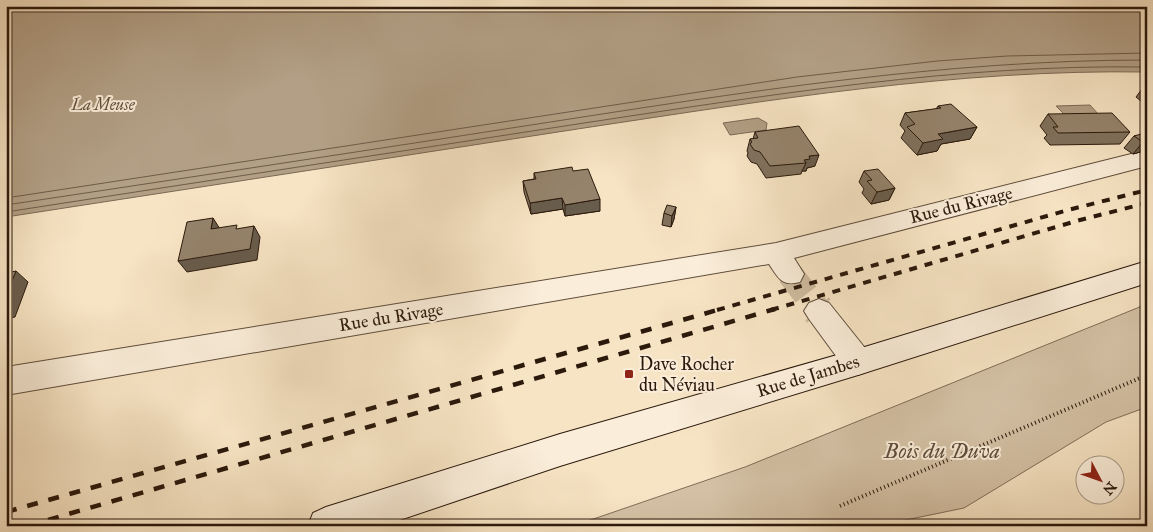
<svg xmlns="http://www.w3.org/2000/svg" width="1153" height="532" viewBox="0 0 1153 532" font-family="'IM FELL Great Primer',serif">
	<rect width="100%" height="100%" fill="#f7e4c4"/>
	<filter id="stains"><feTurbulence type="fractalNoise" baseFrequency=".004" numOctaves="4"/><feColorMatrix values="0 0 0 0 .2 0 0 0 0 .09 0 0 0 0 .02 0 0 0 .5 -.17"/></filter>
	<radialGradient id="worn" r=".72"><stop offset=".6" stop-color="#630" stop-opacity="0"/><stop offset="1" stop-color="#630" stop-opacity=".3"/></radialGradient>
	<!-- green -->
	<path fill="#d4c1a5" stroke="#806d58" d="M1147 304V407L1106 422 964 508 891 523 890 526H573L745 467Z"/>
	<!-- water -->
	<g fill="#b29f85" stroke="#7c6955">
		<path d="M6 6H1147V72C958 69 770 100 584 128 391 158 199 187 6 217Z"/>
		<path d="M1090 105 1099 115H1065L1056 106Z"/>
		<path d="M758 118 767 123 766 130 730 135 723 123Z"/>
	</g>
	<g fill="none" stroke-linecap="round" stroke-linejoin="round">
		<!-- shore -->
		<g stroke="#6e5c48" stroke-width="1">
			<path d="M6 198 797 77 937 61 1007 56 1147 53"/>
			<path d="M6 205C185 178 364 151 544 123 744 92 944 60 1147 60"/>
			<path d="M6 212C199 182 391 153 584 123 770 95 958 64 1147 67"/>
		</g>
		<!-- street-tunnel-far1 -->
		<path stroke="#cebb9f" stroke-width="26" stroke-dasharray="26 13" stroke-linecap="butt" d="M790 274 818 310"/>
		<!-- street-tunnel -->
		<path stroke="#cebb9f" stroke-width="33" stroke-dasharray="33 16" stroke-linecap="butt" d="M817 309 819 311"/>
		<defs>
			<g id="street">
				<path d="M1147 150V166L794 258 804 274 800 282C782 287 778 278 769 264L6 395V367L776 243Z"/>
				<path d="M819 299 829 303 869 353 874 362 869 371 858 375 847 371 809 319 804 311 809 303Z"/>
			</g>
			<path id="secondary" d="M1147 261V283L858 375 560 466 382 526H308L313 513 326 507 560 434 858 349Z"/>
		</defs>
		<!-- street casing -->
		<use href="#street" stroke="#5e4c3a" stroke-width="2"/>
		<!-- secondary casing -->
		<use href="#secondary" stroke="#2b190c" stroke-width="2"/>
		<!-- path -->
		<path stroke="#2b190c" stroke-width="4" stroke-dasharray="1 3" stroke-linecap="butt" d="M840 506 1147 375"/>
		<!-- street -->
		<use href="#street" fill="#faedd9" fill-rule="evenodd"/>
		<!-- secondary -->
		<use href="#secondary" fill="#faedd9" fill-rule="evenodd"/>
		<!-- rail-far1 -->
		<g stroke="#2b190c" stroke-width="4" stroke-dasharray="8 8" stroke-linecap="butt">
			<path d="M717 310 1068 210 1147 190"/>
			<path d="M771 310 1080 220 1147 203"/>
		</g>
		<!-- rail -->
		<g stroke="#2b190c" stroke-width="4.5" stroke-dasharray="11 11" stroke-linecap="butt">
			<path d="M6 512 721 309"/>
			<path d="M27 526 775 309"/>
		</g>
	</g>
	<!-- wall -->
	<g fill="#80715d" stroke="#2b190c">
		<path d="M1145 85H1147V106L1136 97Z"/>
		<path d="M938 106 977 127 970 139 941 144 937 151 917 155 901 138 905 131 900 125 905 113 936 109Z"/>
		<path d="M1048 114 1130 132 1120 144 1050 145 1044 138 1047 135 1040 126Z"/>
		<path d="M755 132 815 166 807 168 806 171H802L801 174 766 178 757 164 751 162 747 156 748 153 747 151 750 139H753Z"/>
		<path d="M1147 134V147L1144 151 1133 154 1124 148 1134 136Z"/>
		<path d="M573 171 600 211 565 216 563 209 531 214 524 192 523 181 534 179V173Z"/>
		<path d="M864 171 895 188 889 200 871 204 862 193 864 189 859 182Z"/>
		<path d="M676 207 674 219 671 227 662 225 664 213Z"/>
	</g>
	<!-- shaded-wall -->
	<g fill="#685c4c" stroke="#2b190c">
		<path d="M977 127 970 139 941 144 937 151 917 155 923 143 938 134Z"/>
		<path d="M1147 141V147L1144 151 1133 154 1143 142Z"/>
		<path d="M819 155 815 166 807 168 806 171H802L806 163 804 160 809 156Z"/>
		<path d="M895 188 889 200 871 204 877 192Z"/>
		<path d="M562 198 563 209 531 214 530 203Z"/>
		<path d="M600 199V211L565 216V205Z"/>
		<path d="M676 207 674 219 671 227 672 216Z"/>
		<path d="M213 218 220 229H211Z"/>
		<path d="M254 226 260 237 257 260 187 272 178 261Z"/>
		<path d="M16 271 28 282 15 317 6 319V295Z"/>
	</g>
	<!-- building -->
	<g fill="#95836c" stroke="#2b190c">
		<path d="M951 104 977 127 938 134 943 139 923 143 907 127 915 124 905 113 941 108 938 106Z"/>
		<path d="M1112 113 1130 132 1058 133 1053 127H1058L1048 114Z"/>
		<path d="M799 126 819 155 809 156 810 159 804 160 806 163 770 166 760 152 754 150 750 144 752 142 750 139 758 138 755 132Z"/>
		<path d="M1145 133 1147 134V141L1143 142 1134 136Z"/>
		<path d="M572 167 573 171 588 169 600 199 565 205 562 198 530 203 523 181 536 179 534 173Z"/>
		<path d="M878 169 895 188 877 192 867 181 872 180 864 171Z"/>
		<path d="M667 205 676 207 672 216 664 213Z"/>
		<path d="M213 218 211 229 237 225 236 229 254 226 250 249 178 261 187 222Z"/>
		<path d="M16 271 6 295V273Z"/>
	</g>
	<!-- markers -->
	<rect fill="#8f2418" stroke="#faedd9" stroke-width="2" x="624" y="369" width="10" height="10" rx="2.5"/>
	<g text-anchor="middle" stroke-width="4" stroke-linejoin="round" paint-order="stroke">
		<!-- far-water labels -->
		<g font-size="16" font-style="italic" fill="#614f3c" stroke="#faedd9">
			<text x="103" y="110">La Meuse</text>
		</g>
		<!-- street labels -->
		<g font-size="18" fill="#2b190c" stroke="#faedd9">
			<text transform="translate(961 205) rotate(-14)" y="6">Rue du Rivage</text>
			<text transform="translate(391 317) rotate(-9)" y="6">Rue du Rivage</text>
			<text transform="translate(808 376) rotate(-17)" y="6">Rue de Jambes</text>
		</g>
		<!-- poi labels -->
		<g font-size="18" fill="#2b190c" stroke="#faedd9" text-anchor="start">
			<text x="639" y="370">Dave Rocher<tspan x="639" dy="21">du Néviau</tspan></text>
		</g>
		<!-- near-park labels -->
		<g font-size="21" font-style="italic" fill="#5e4b3a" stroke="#faedd9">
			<text x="942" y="458">Bois du Duva</text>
		</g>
	</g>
	<!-- margin -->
	<rect width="1153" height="532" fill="none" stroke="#f7e4c4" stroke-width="25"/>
	<rect x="8" y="8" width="1138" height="517" fill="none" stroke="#2b190c" stroke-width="2.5"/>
	<rect x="12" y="12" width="1128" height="507" fill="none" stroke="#2b190c"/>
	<!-- north arrow -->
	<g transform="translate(1100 480) rotate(131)"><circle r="24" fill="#faedd9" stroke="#a79887"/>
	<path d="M0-4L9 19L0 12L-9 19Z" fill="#8f2418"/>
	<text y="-8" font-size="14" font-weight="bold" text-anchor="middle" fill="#2b190c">N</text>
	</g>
	<rect width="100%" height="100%" filter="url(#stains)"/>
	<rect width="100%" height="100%" fill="url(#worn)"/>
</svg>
